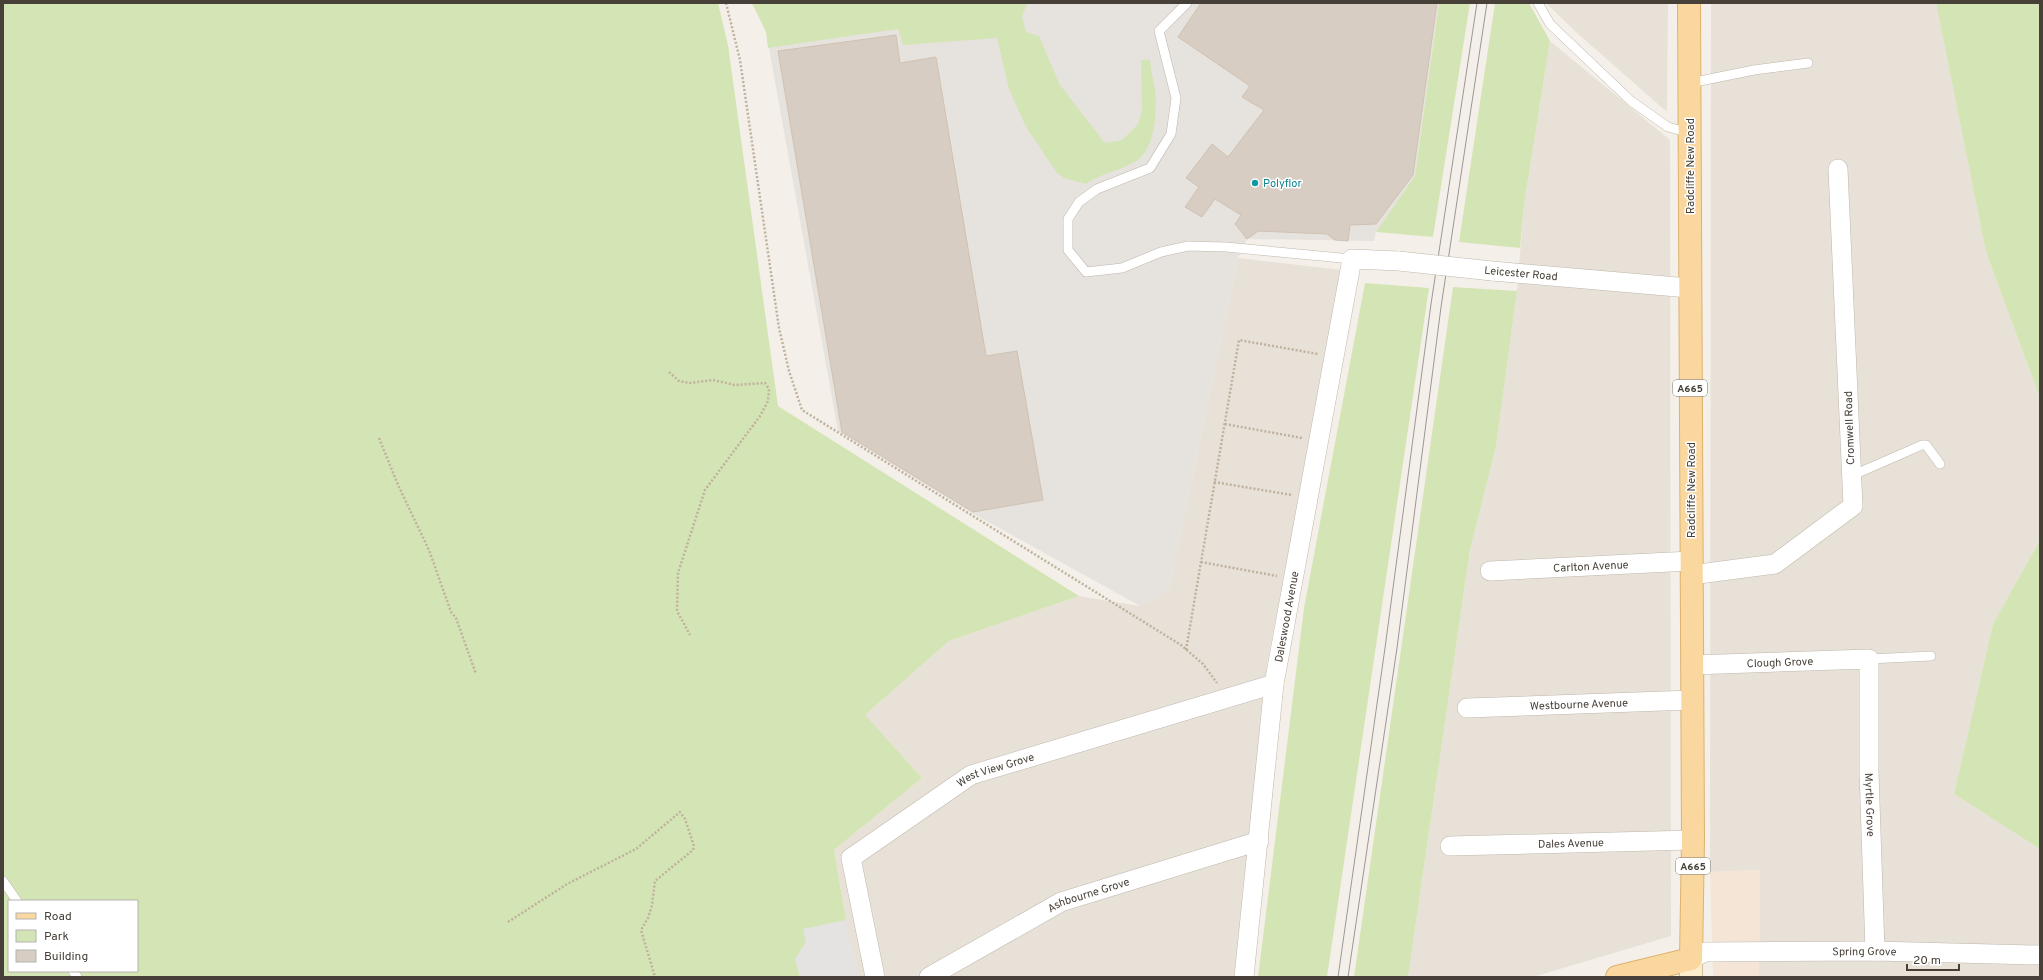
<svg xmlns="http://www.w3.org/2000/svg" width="2043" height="980" viewBox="0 0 2043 980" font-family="Overpass,sans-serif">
	<rect width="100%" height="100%" fill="#f4f0e9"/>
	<!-- residential -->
	<g fill="#e7e1d8">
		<path d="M1546 3H1668L1667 112 1577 33Z"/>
		<path d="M1711 3H1936L1986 252 2040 398V540L1993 624 1954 794 2040 849V977H1759L1760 870 1710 872Z"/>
		<path d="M1550 41 1670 140 1671 936 1533 977H1408L1470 550 1496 447 1517 291 1524 205Z"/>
		<path d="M1238 258 1343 270 1267 663 1234 977H859L846 920 834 850 922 778 864 716 949 641 1079 596 1140 606 1169 589Z"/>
	</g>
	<!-- commercial -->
	<path fill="#f4e5d6" d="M1760 870 1759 977H1713L1710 872Z"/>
	<!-- industrial -->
	<path fill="#e6e2de" d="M752 3H1439L1415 177 1376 232 1374 241 1247 239 1238 258 1169 589 1140 606 972 513 838 431 766 32Z"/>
	<!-- green -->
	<g fill="#d4e5b5" fill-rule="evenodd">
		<path d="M3 3H718L728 45 778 406 1079 596 949 641 865 715 922 778 834 850 846 920 859 977H3ZM9 901H137V971H9Z"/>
		<path d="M752 3H1027L1022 17 1026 32 1039 36 1060 85 1105 143 1122 140 1138 124 1142 111 1141 60H1150C1151 73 1155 86 1156 99 1156 119 1154 153 1133 163 1118 171 1100 174 1086 184L1064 178 1057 173 1025 125 1009 89 997 38 903 45 898 29 768 48 766 32Z"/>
		<path d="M1439 3H1470L1433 237 1376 232 1415 176Z"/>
		<path d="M1495 3H1529L1550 41 1524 205 1520 248 1459 242Z"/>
		<path d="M1936 3H2040V398L1986 252Z"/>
		<path d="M1365 283 1429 288 1327 977H1258L1304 608Z"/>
		<path d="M1453 287 1517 291 1496 447 1470 550 1408 977H1354Z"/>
		<path d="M2040 540V849L1954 794 1993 624Z"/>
	</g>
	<!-- parking -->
	<path fill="#e5e3e1" d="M846 920 859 977H800L795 959 806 942 803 929Z"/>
	<!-- building -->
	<g fill="#d8cdc2" stroke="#cfc2b3">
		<path d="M1201 3H1437L1413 175 1376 224 1350 225 1348 241 1335 240 1327 234 1258 231 1247 239 1235 224 1241 215 1215 199 1202 217 1185 207 1199 187 1186 178 1212 144 1228 157 1264 110 1242 97 1250 86 1178 37Z"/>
		<path d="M896 35 900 63 936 57 986 356 1017 351 1043 500 973 512 842 432 778 51Z"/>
	</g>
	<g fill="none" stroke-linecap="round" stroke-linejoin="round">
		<defs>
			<g id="lane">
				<path d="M1187 3 1159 31 1176 98 1171 134 1150 168 1097 189 1079 202 1068 219V250L1086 272 1122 268 1161 252 1188 246 1226 247 1352 259"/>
				<path d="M1538 3 1550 24 1631 101 1668 127 1690 133"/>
				<path d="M1690 83 1754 70 1808 63"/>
				<path d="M1851 476 1922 445H1926L1940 464"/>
				<path d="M1869 659 1931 656"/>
				<path d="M3 881 17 901"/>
				<path d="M73 971 77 977"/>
			</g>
			<g id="street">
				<path d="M1492 271 1689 288"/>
				<path id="s1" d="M1490 571 1691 561"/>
				<path d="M1691 575 1775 564 1853 506 1838 169"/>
				<path id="s2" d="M1692 665 1869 659V772L1875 951"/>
				<path id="s3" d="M1467 708 1691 700"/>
				<path id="s4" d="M1450 846 1693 840"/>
				<path id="s5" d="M1691 959 1705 952 1875 951 2039 955"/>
				<path id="s6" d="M875 977 851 858 971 775 1274 684"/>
				<path id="s7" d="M929 977 1061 902 1259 841"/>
				<path id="s8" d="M1244 977 1274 684 1352 259 1399 261"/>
			</g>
			<path id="secondary" d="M1691 977V959"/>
			<path id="primary" d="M1617 977 1691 959 1693 840 1689 3"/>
		</defs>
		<!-- lane casing -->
		<use href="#lane" stroke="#bfb7ac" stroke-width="10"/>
		<!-- street casing -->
		<use href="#street" stroke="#bfb7ac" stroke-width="20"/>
		<!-- secondary casing -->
		<use href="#secondary" stroke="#d1be9b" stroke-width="24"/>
		<!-- primary casing -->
		<use href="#primary" stroke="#ddb26e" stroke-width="24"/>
		<!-- path -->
		<g stroke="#c0b19e" stroke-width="2.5" stroke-dasharray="2 2" stroke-linecap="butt">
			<path d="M726 3 740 60 779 328 789 371 802 410 1181 645 1203 664 1217 683"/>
			<path d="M669 372 679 381 690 383 713 380 735 385 765 383 769 389 768 401 760 416 705 490 678 573 677 611 690 635"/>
			<path d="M1225 424 1302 438"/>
			<path d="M379 438 398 485 429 550 451 612 456 618 476 674"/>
			<path d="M1214 482 1292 495"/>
			<path d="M1201 562 1277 576"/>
			<path d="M1186 650 1239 340 1318 354"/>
			<path d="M508 922 567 884 636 849 680 812 685 819 694 846 693 850 655 881 652 905 648 918 641 930 655 977"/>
		</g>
		<!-- lane -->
		<use href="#lane" stroke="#fff" stroke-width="9"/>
		<!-- street -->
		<use href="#street" stroke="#fff" stroke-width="19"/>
		<!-- secondary -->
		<use href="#secondary" stroke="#fceccc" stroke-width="22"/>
		<!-- primary -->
		<use href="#primary" stroke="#f9d79e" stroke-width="22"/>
		<!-- tram -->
		<g stroke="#989898" stroke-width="1">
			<path d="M1338 977 1385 648 1431 304 1477 3"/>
			<path d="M1348 977 1397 648 1441 307 1487 3"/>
		</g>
		<defs>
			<path id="street-bridge" d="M1399 261 1492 271"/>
		</defs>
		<!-- street-bridge casing -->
		<use href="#street-bridge" stroke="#bfb7ac" stroke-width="20" stroke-linecap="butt"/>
		<!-- street-bridge -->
		<use href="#street-bridge" stroke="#fff" stroke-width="19"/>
	</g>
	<!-- markers -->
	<circle fill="#0f9aa8" stroke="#fff" stroke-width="1.5" cx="1255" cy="183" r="4"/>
	<g text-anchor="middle" stroke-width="3" stroke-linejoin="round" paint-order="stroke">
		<!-- shield labels -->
		<g fill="#fff" stroke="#7e7974" stroke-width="1">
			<rect x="1673" y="380" width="34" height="16" rx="3"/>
			<rect x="1676" y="858" width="34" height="16" rx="3"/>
		</g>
		<g font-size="10" font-weight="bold" fill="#474038">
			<text x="1690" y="392">A665</text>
			<text x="1693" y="870">A665</text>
		</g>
		<!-- street labels -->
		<g font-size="11" fill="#474038" stroke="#fff">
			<text transform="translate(1690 166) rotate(-90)" y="4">Radcliffe New Road</text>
			<text transform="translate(1521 273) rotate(5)" y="4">Leicester Road</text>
			<text transform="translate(1849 428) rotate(-92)" y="4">Cromwell Road</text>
			<text transform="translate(1691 490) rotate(-90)" y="4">Radcliffe New Road</text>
			<text dy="4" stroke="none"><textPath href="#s1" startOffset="101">Carlton Avenue</textPath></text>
			<text dy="4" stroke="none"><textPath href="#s8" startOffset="363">Daleswood Avenue</textPath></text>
			<text dy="4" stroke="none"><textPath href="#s2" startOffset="88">Clough Grove</textPath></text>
			<text dy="4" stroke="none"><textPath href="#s3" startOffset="112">Westbourne Avenue</textPath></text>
			<text dy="4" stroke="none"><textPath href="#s6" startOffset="292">West View Grove</textPath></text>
			<text dy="4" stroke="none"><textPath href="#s2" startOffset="323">Myrtle Grove</textPath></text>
			<text dy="4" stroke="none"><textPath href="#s4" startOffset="121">Dales Avenue</textPath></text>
			<text dy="4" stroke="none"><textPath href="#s7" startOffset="180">Ashbourne Grove</textPath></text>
			<text dy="4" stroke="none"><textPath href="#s5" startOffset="175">Spring Grove</textPath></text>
		</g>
		<!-- culture labels -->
		<g font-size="11" fill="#0d838f" stroke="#fff" text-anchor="start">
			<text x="1263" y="187">Polyflor</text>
		</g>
	</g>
	<!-- border -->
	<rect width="2043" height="980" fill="none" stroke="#474038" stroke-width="8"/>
	<!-- legend -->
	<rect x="8" y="900" width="130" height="72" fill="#ffffff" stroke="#b5b3af"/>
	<rect x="16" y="913" width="20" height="6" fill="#f9d79e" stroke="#b5b3af"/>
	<text x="44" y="920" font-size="12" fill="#474038">Road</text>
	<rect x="16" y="930" width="20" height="12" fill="#d4e5b5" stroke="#b5b3af"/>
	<text x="44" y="940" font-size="12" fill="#474038">Park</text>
	<rect x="16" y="950" width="20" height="12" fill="#d8cdc2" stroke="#b5b3af"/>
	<text x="44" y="960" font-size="12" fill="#474038">Building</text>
	<!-- scale -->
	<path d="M1907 964v6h52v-6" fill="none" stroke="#474038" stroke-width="2"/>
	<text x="1913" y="964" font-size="12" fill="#474038" stroke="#ffffff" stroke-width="3" paint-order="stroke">20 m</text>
</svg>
